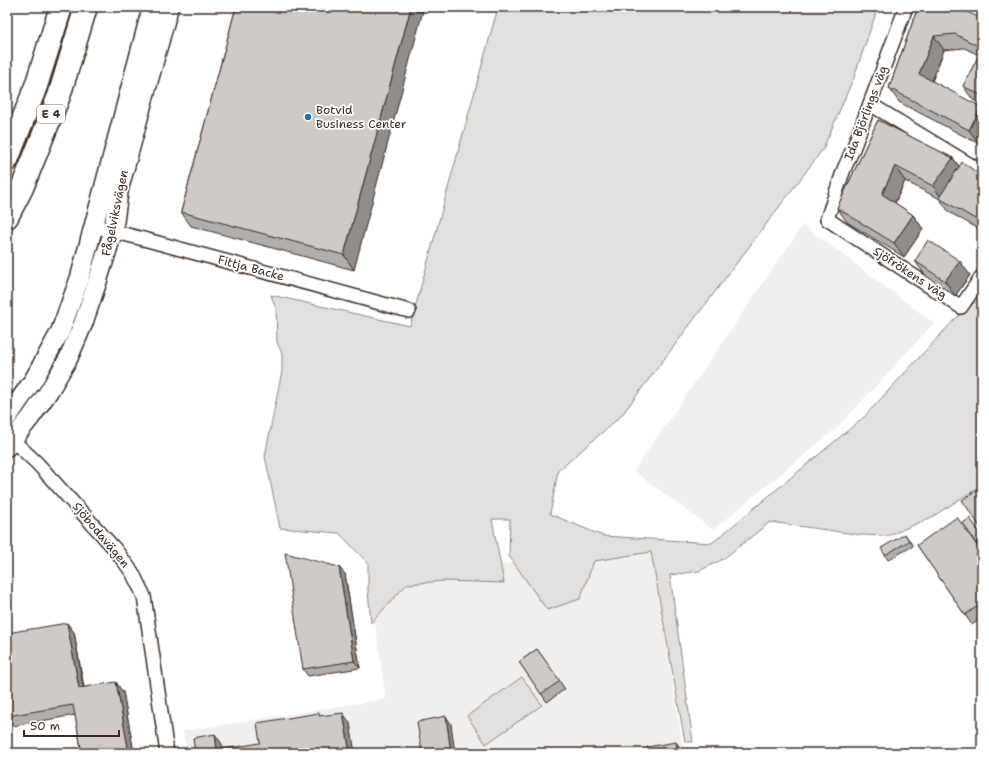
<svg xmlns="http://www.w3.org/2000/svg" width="989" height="760" viewBox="0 0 989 760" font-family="'Shantell Sans',sans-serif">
	<rect width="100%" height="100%" fill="#fff"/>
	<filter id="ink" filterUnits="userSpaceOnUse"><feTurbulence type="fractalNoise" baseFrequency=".025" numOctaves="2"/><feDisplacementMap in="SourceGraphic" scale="8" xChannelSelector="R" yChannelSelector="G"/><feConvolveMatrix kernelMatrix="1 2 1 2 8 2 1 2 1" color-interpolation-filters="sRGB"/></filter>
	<g filter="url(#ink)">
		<!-- built -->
		<g fill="#f1efee">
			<path d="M803 225 934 323 839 426 713 530 634 471Z"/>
			<path d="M651 552 684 753H187L183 731 386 699 368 574Z"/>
		</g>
		<!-- green -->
		<g fill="#e2e0de" stroke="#8e857e">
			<path d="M498 7H878L854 77 823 149 621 416 558 471 550 514 603 536 712 543 863 418 954 320 982 296V485L932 517 888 536 862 535 770 522 723 559 699 571 670 575 693 742H685L651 552 594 561 580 599 547 610 509 556 510 519H492L504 583 444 581 407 584 371 623 368 591V563L339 533 280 528 265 456 282 371V354L277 342 276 309 271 295 410 326Z"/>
			<path d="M522 677 542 705 486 744 467 716Z"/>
		</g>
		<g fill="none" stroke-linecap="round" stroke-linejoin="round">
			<defs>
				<g id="street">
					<path d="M906 7 853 149 844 169 827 219 961 307 982 276"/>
					<path d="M870 104 982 172"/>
					<path d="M93 226 151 241 409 311"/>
					<path d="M7 435 37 463 114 548 132 572 144 596 167 753"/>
				</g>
				<g id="secondary">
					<path d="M7 418 34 379 60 332 80 277 152 7"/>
					<path d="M7 447 31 417 49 391 68 359 83 324 98 280 113 232 119 189 169 7"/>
				</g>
				<g id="highway">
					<path d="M7 160 36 86 61 7"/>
					<path d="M7 217 22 188 59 96 86 7"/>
				</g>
			</defs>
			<!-- street casing -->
			<use href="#street" stroke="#3b2a1e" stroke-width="16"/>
			<!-- secondary casing -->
			<use href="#secondary" stroke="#3b2a1e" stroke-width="21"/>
			<!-- highway casing -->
			<use href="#highway" stroke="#3b2a1e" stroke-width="25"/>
			<!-- street -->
			<use href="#street" stroke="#fff" stroke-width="13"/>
			<!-- secondary -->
			<use href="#secondary" stroke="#fff" stroke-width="18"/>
			<!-- highway -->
			<use href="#highway" stroke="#fff" stroke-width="22"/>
		</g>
		<!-- wall -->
		<g fill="#b2aeab" stroke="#3b2a1e">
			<path d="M236 7 354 270 191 226 181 212Z"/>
			<path d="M918 7 982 19V105L973 100 963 86 979 55 964 48 944 50 932 81 982 109V138L979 144 899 102 889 88Z"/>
			<path d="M878 120 953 158 959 167 982 176V231L949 212 940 199 905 181 895 203 913 215 923 229 904 257 847 222 837 208Z"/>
			<path d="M915 261 970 275 955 296 925 275Z"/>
			<path d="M905 534 913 546 888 560 885 555Z"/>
			<path d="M982 536V551L976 543Z"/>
			<path d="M917 545 982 553V618L972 625Z"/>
			<path d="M345 574 360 668 308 676 303 669Z"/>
			<path d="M74 632 84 687 123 692 134 753H82L75 715 7 727V633Z"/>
			<path d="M537 649 565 689 547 702 519 662Z"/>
		</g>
		<!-- shaded-wall -->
		<g fill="#918d8b" stroke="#3b2a1e">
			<path d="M411 7H424L354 270 344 255Z"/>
			<path d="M934 36 944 50 929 89 919 74Z"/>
			<path d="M981 107 982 109V138L979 144 969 130Z"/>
			<path d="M953 158 963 172 943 200 933 186Z"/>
			<path d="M895 166 905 181 892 208 882 194Z"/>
			<path d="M913 215 923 229 904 257 894 243Z"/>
			<path d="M960 261 970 275 955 296 945 281Z"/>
			<path d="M339 567 345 574 360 668 354 661Z"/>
			<path d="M67 623 74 632 85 698 79 688Z"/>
			<path d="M116 682 123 692 134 753H129Z"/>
			<path d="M343 713 350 723 355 753H350Z"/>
			<path d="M446 716 451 724 455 753H451Z"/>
			<path d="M215 734 222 744 223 753 217 750Z"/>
			<path d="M676 742 682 750V753H678Z"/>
		</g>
		<!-- building -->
		<g fill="#cfcac7" stroke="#3b2a1e">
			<path d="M236 7H411L344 255 181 212Z"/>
			<path d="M918 7H957L982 19V48L955 34 934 36 919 74 981 107 969 130 889 88Z"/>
			<path d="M982 49V96L963 86Z"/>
			<path d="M878 120 953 158 933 186 895 166 882 194 913 215 894 243 837 208Z"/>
			<path d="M962 162 982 176V223L939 198Z"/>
			<path d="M928 240 960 261 945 281 915 261Z"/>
			<path d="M982 486V530L962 500Z"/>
			<path d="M957 517 982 553V603L965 615 917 545Z"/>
			<path d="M970 518 982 536V539L976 543 963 523Z"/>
			<path d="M905 534 909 541 885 555 881 548Z"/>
			<path d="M982 541V551L977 545Z"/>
			<path d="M285 553 339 567 354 661 303 669Z"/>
			<path d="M67 623 79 688 116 682 129 753H82L73 705 7 716V633Z"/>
			<path d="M537 649 560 681 541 694 519 662Z"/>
			<path d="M319 713V716L343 713 350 753H195L193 738 215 734 217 750 260 743 257 723Z"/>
			<path d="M446 716 451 753H422L417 722Z"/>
			<path d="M676 742 678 753H648L647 747Z"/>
		</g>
	</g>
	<!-- markers -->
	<circle fill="#1f6fb2" stroke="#fff" stroke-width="1.5" cx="308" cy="117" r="4"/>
	<g text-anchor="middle" stroke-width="3.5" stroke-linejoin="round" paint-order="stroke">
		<!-- shield labels -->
		<rect fill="#fff" stroke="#766a62" stroke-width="1" x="37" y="105" width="28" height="18" rx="3"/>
		<g font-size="11" font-weight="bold" fill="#3b2a1e">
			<text x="51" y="118">E 4</text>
		</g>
		<!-- poi labels -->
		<g font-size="12" fill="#3b2a1e" stroke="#fff" text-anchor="start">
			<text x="316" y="114">Botvid<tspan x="316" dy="14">Business Center</tspan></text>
		</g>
		<!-- street labels -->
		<g font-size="12" fill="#3b2a1e" stroke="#fff">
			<text transform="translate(866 113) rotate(-69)" y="4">Ida Björlings väg</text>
			<text transform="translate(115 213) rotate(-78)" y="4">Fågelviksvägen</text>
			<text transform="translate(251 268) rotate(15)" y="4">Fittja Backe</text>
			<text transform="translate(910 273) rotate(33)" y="4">Sjöfrökens väg</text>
			<text transform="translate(101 535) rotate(50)" y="4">Sjöbodavägen</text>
		</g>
	</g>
	<!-- margin -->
	<rect width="989" height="760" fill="none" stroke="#fff" stroke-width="24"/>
	<rect x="12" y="12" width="965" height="736" fill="none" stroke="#3b2a1e" stroke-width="1.5" filter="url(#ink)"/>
	<!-- scale -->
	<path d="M24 730v6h95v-6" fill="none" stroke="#3b2a1e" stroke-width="2"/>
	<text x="30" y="730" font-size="12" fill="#3b2a1e" stroke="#ffffff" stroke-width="3" paint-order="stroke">50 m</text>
</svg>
